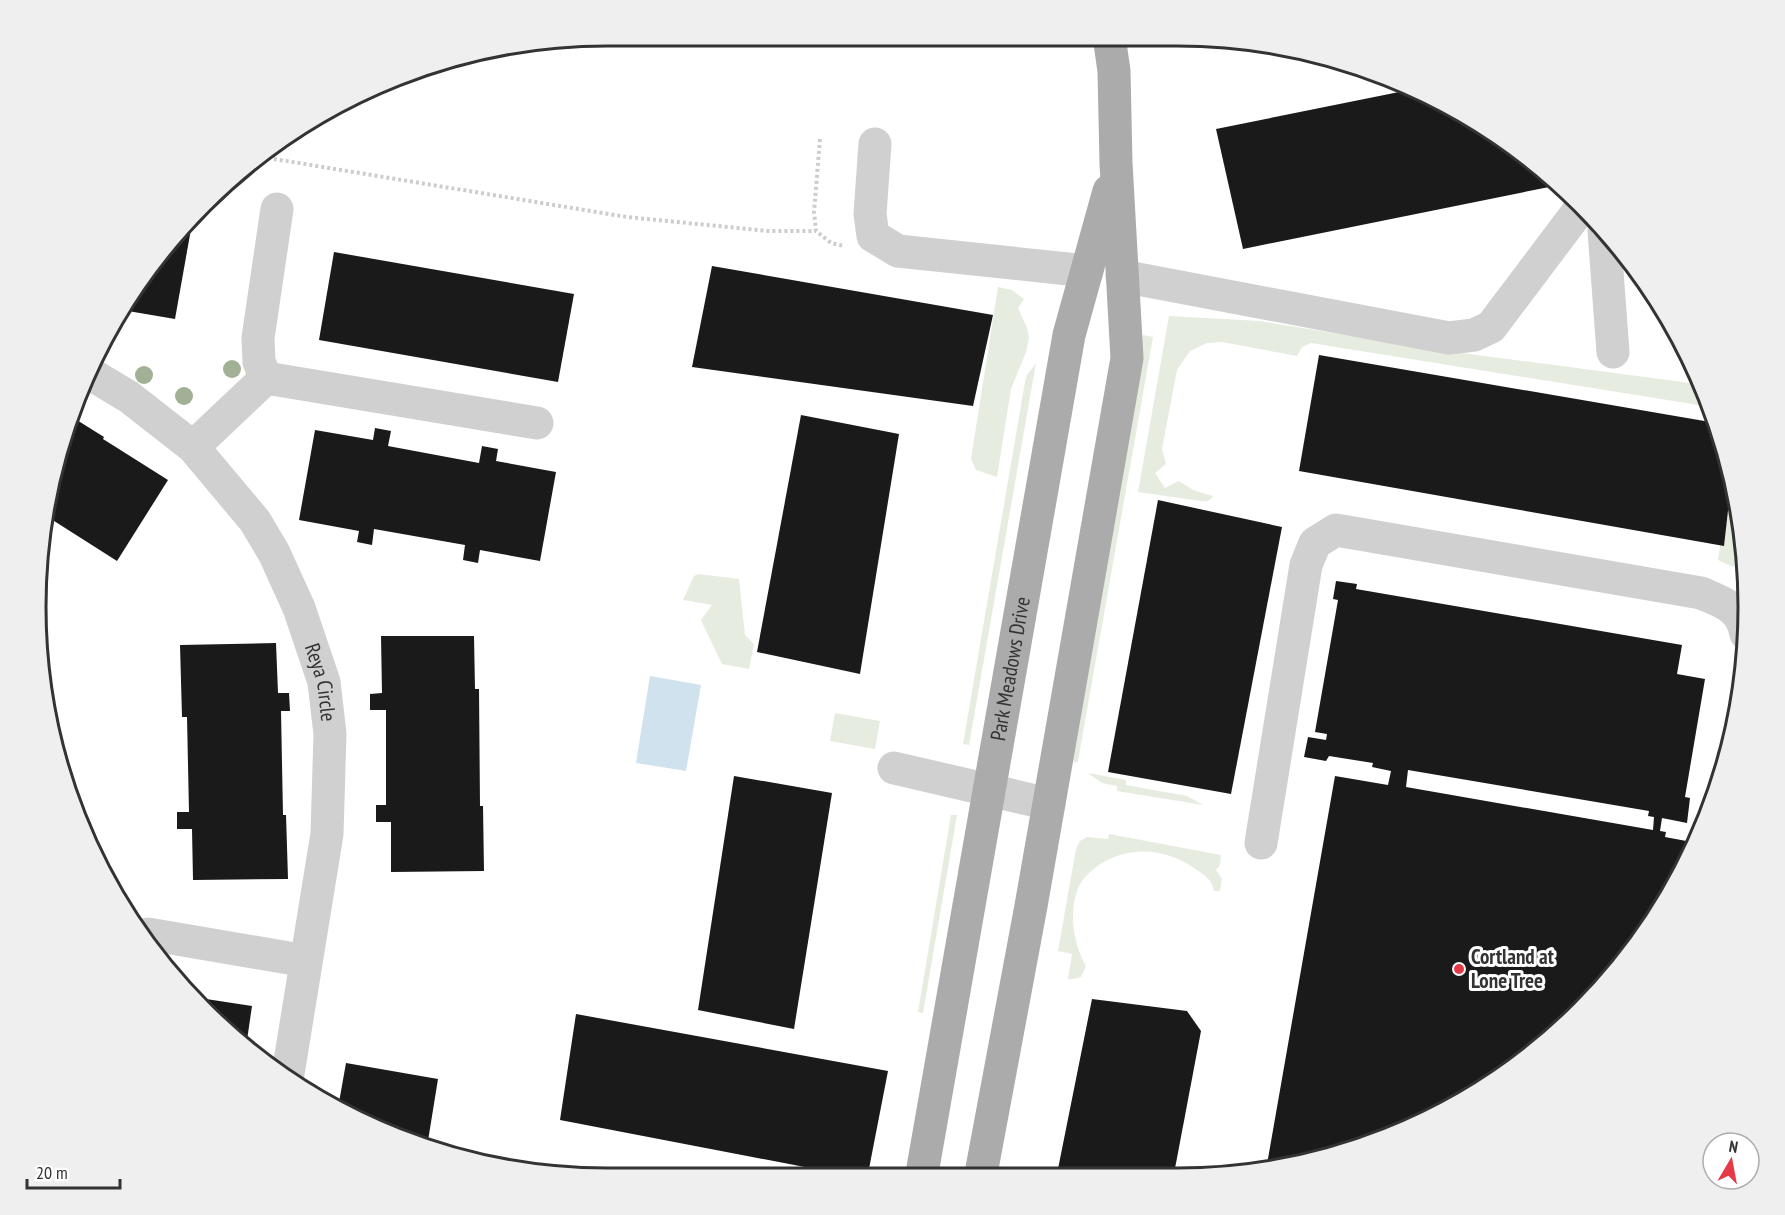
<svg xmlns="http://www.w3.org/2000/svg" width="1785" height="1215" viewBox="0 0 1785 1215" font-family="'PT Sans Narrow',sans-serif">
	<rect width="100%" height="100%" fill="#fff"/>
	<!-- green -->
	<g fill="#e6ecdf">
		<path d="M998 287 1012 290 1024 299 1018 308 1027 328 1029 338 1026 352 1011 389 997 477 976 470 971 459Z"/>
		<path d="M1169 316 1260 321 1432 349 1690 383 1688 356 1706 389 1711 407 1311 343 1302 347 1297 356 1222 342 1207 343 1190 351 1177 370 1162 449 1166 464 1155 473 1165 488 1179 481 1193 490 1213 496 1212 498 1208 501H1201L1138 492Z"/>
		<path d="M1143 335 1153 337 1078 761 1075 763 1071 757 1072 749Z"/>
		<path d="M1036 363 969 745 963 744 1025 382 1027 375Z"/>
		<path d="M1731 474 1738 496 1744 552 1733 567 1718 560Z"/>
		<path d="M699 574 739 579 745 635 754 644 749 669 722 664 701 620 712 605 683 600 694 576Z"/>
		<path d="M835 713 880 721 875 749 830 741Z"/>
		<path d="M1088 773 1126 780V785L1187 796 1203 805 1117 791V786L1102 783Z"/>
		<path d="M951 815H957L923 1013 918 1012Z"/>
		<path d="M1109 834 1221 855 1220 865 1216 870 1222 879 1220 891H1214C1212 880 1206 876 1197 870 1168 849 1133 845 1102 863 1093 869 1084 876 1079 886 1068 910 1073 943 1086 966L1081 977 1073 979H1068L1072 954 1058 951 1076 849 1080 841 1087 837 1108 839Z"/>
	</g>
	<!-- water -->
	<path fill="#cfe2ee" d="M650 676 701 685 686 771 636 763Z"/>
	<!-- building -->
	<g fill="#1a1a1a" fill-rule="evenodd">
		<path d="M1414 89 1431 95 1547 178 1549 187 1243 249 1216 129Z"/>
		<path d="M182 227 191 229 175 319 128 311 178 231Z"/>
		<path d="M334 252 574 294 558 382 319 340Z"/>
		<path d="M712 266 993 315 973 406 692 367Z"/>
		<path d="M1319 355 1716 423 1732 475 1724 546 1299 471Z"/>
		<path d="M801 415 899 434 860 674 757 652Z"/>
		<path d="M72 417 104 437 103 439 168 480 117 561 51 519 53 517 46 513Z"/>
		<path d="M375 428 391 431 388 446 479 463 482 446 498 449 496 461 556 472 540 561 480 550 478 563 463 560 465 545 374 529 372 545 357 542 359 531 299 520 315 430 373 440Z"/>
		<path d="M1158 500 1282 527 1231 794 1108 772Z"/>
		<path d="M1336 581 1357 584 1356 589 1682 645 1677 674 1705 679 1685 797 1690 798 1687 823 1662 818 1660 831 1666 832 1665 837 1697 843 1652 925 1581 1012 1431 1120 1289 1168 1266 1170 1335 776 1388 785 1391 771 1372 767 1373 763 1329 756 1326 761 1304 757 1308 737 1326 740 1327 734 1315 732 1338 600 1333 599ZM1408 770 1649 811 1648 816 1654 817 1653 830 1406 787Z"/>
		<path d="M381 636H474L475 689H479L480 806H483L484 871 391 872V822H376V805H386V710H370V694L382 693Z"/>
		<path d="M276 643 278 693H289L290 711H281L283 815H286L288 879 193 880 192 829H177V812H189L187 717H182L180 645Z"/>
		<path d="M734 776 832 793 794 1029 698 1010Z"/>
		<path d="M193 997 252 1006 246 1047 203 1011Z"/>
		<path d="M1092 999 1187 1011 1201 1031 1173 1179H1056Z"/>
		<path d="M576 1014 888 1071 867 1179 560 1120Z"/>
		<path d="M346 1063 438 1079 427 1147 388 1135 338 1108Z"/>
	</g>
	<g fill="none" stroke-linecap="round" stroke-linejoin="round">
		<!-- path -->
		<g stroke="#cdcdcd" stroke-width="4" stroke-dasharray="3 3" stroke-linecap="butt">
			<path d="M820 139 814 212 816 231 831 243 844 246"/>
			<path d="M262 157 627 217 768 231H816"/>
		</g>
		<!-- minor -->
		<g stroke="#d0d0d0" stroke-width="33">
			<path d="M875 144 870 214 873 236 898 251 1087 271"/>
			<path d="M277 209 258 338 259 362 266 378 537 423"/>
			<path d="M1604 231 1613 352"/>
			<path d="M1122 276 1449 338 1474 335 1491 327 1583 205"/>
			<path id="s1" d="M89 373 129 397 193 447 255 521 274 553 299 608 324 682 330 734 327 834 287 1080"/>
			<path d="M193 447 266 378"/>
			<path d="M894 768 1049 804"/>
			<path d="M1261 843 1306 565 1315 543 1336 530 1701 593C1724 603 1741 607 1746 634"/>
			<path d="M148 934 306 961"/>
		</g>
		<!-- major -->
		<g stroke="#ababab" stroke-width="33">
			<path id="s2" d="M921 1179 1069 335 1109 191"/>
			<path d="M980 1179 1031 906 1127 358 1116 163 1114 71 1109 36"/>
		</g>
	</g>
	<!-- trees -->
	<g fill="#a2b095">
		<circle cx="232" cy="369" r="9"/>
		<circle cx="144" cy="375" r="9"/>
		<circle cx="184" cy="396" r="9"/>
	</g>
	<!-- markers -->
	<circle fill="#e63946" stroke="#fff" stroke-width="2" cx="1459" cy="969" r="6"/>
	<g text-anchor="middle" stroke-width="6" stroke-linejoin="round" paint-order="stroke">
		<!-- street labels -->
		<g font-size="21" fill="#333" stroke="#fff">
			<text dy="7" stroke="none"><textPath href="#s2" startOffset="518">Park Meadows Drive</textPath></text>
			<text dy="7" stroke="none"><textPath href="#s1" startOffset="400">Reya Circle</textPath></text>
		</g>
		<!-- poi labels -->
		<g font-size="21" font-weight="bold" fill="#333" stroke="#fff" text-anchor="start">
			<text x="1471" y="964">Cortland at<tspan x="1471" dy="24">Lone Tree</tspan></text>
		</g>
	</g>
	<!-- crop -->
	<path d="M0 0H1785V1215H0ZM607 46H1177A561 561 0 0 1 1738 607V607A561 561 0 0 1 1177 1168H607A561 561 0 0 1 46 607V607A561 561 0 0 1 607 46Z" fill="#efefef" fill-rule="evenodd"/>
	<path fill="none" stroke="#333" stroke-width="3" d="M607 46H1177A561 561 0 0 1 1738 607V607A561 561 0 0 1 1177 1168H607A561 561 0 0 1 46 607V607A561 561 0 0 1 607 46Z"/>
	<!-- north arrow -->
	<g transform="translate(1731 1161) rotate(10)"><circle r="28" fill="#ffffff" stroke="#adadad" stroke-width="1.5"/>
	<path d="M0-4.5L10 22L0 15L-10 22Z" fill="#e63946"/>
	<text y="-9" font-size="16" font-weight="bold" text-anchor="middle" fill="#333333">N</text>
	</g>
	<!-- scale -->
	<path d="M27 1179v9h93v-9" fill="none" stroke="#333333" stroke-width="3"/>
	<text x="36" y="1179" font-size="18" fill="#333333" stroke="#ffffff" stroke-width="4.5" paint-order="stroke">20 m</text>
</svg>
